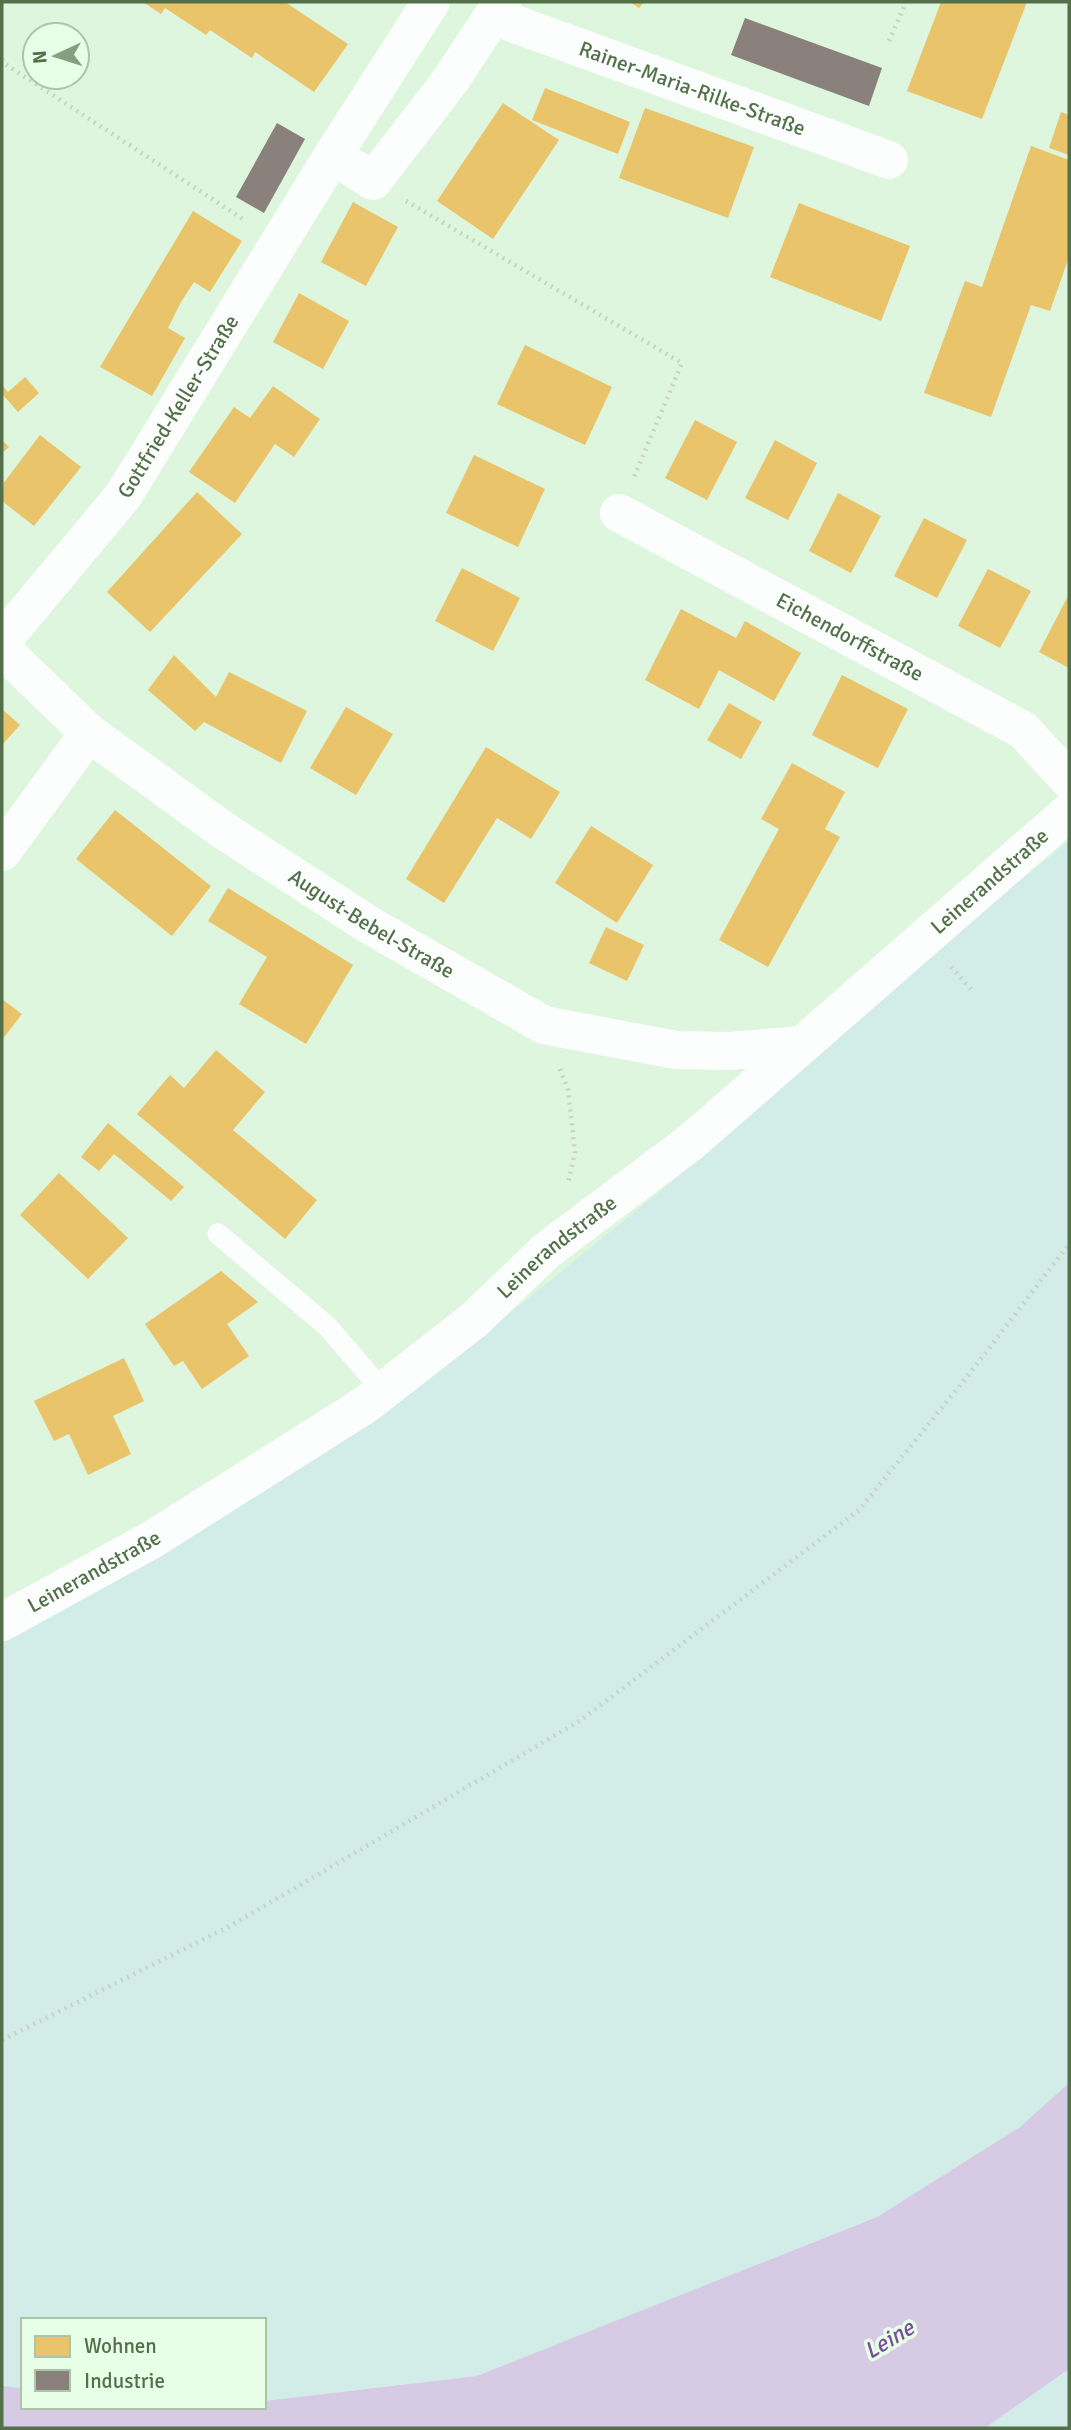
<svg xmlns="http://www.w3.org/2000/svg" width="1071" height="2430" viewBox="0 0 1071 2430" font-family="Signika,sans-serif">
	<rect width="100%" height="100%" fill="#e7f5e8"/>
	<!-- residential -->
	<path fill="#def6de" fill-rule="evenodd" d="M2 2H1069V841L948 938 669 1184 485 1333 159 1554 2 1642ZM35 35H77V77H35Z"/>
	<!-- green -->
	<g fill="#d2ede7">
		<path d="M1069 841V2083L1020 2127 877 2217 610 2323 477 2376 264 2401V2320H23V2388L2 2386V1642L159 1554 485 1333 669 1184 948 938Z"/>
		<path d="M1069 2369V2428H985Z"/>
	</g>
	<!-- water -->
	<path fill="#d6cae4" d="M1069 2083V2369L985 2428H2V2386L23 2388V2407H264V2401L477 2376 610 2323 877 2217 1020 2127Z"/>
	<!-- homes -->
	<g fill="#e9c46a">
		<path d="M143 2H285L348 44 314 92 255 52 252 58 210 30 206 35 165 8 161 14Z"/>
		<path d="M630 2H644L639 8Z"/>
		<path d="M941 2H1027L982 119 907 91Z"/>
		<path d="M545 88 630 122 618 154 532 120Z"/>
		<path d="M503 103 559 140 493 239 437 201Z"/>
		<path d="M645 108 754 147 728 218 619 178Z"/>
		<path d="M1061 112 1069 115V155L1049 148Z"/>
		<path d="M1031 146 1069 160V257L1050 311 1031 305 991 417 924 393 965 281 982 287Z"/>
		<path d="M353 202 398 227 366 286 321 262Z"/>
		<path d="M799 203 910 246 881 321 770 277Z"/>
		<path d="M193 211 242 241 210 292 194 282 181 302 168 328 185 338 152 396 100 367Z"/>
		<path d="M299 293 349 321 323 369 273 342Z"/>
		<path d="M525 345 612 387 585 445 497 404Z"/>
		<path d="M25 377 39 393 18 412 2 394V385L8 392Z"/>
		<path d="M273 386 320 419 294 457 275 444 235 503 189 472 234 407 250 418Z"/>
		<path d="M695 420 737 442 707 500 665 478Z"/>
		<path d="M40 435 81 467 34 526 2 501V485Z"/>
		<path d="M2 440 9 447 2 453Z"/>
		<path d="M775 440 817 463 788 520 745 498Z"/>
		<path d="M474 455 545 489 518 547 446 513Z"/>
		<path d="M197 492 242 534 150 632 107 592Z"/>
		<path d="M838 493 881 516 851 573 809 551Z"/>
		<path d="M924 518 967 540 937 598 894 576Z"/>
		<path d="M462 568 520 598 493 651 435 621Z"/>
		<path d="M988 569 1031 591 1000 648 958 626Z"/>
		<path d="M1069 594V668L1039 652Z"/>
		<path d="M681 609 736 638 745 621 801 653 774 701 719 670 699 709 645 680Z"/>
		<path d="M174 655 216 697 229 672 307 711 281 763 204 722 195 731 148 690Z"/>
		<path d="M842 675 908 709 878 768 812 735Z"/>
		<path d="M729 703 762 722 741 759 707 740Z"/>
		<path d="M346 707 393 734 356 795 310 768Z"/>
		<path d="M2 709 20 725 2 745Z"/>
		<path d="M486 747 560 792 531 839 497 818 444 903 406 879Z"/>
		<path d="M792 763 845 792 825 829 840 837 768 967 719 940 779 829 761 819Z"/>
		<path d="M115 810 211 886 172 936 76 859Z"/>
		<path d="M591 826 653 865 617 923 555 883Z"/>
		<path d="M228 888 353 965 306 1044 239 1004 267 957 208 921Z"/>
		<path d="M606 927 644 945 627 981 589 963Z"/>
		<path d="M2 999 22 1014 2 1040Z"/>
		<path d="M216 1050 265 1092 233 1130 317 1200 285 1239 137 1114 170 1075 184 1088Z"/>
		<path d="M108 1123 184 1187 171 1201 114 1154 99 1171 81 1157Z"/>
		<path d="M59 1173 128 1238 88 1279 20 1215Z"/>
		<path d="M221 1271 258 1302 227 1324 249 1356 202 1389 183 1361 174 1366 145 1324Z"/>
		<path d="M124 1358 144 1401 113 1416 131 1454 88 1475 69 1434 54 1441 34 1401Z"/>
	</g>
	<!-- industry -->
	<g fill="#8a817c">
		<path d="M745 18 882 68 869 106 731 55Z"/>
		<path d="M277 123 305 139 264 213 236 197Z"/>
	</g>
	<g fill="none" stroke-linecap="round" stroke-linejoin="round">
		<!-- path -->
		<g stroke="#c9d3c6" stroke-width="4.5" stroke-dasharray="2 5" stroke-linecap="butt">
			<path d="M889 41 906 2"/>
			<path d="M2 59 5 64 246 221"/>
			<path d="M406 201 682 363 634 477"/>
			<path d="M951 967 974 992"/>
			<path d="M560 1069 568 1090 575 1152 568 1184"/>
			<path d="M2 2040 232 1925 581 1720 859 1510 970 1373 1069 1244"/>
		</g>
		<!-- lane -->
		<path stroke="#fbfefc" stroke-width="21" d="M218 1234 327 1326 383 1391"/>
		<!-- street -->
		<g stroke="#fbfefc" stroke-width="38">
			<path id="s1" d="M493 16 889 160"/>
			<path d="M333 155 373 181 450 81 502 2"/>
			<path id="s2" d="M619 513 1023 730 1069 780"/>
			<path id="s3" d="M2 641 123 496 333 155 431 2"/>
			<path id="s4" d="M2 649 89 733 223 830 369 925 544 1025 676 1050 730 1051 802 1045"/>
			<path d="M2 852 89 733"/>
			<path id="s5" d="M2 1622 153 1539 365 1405 474 1320 546 1251 691 1142 1069 812"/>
		</g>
	</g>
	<g text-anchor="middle" stroke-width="7" stroke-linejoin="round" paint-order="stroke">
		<!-- street labels -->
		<g font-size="21" fill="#53704a" stroke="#e7fee7">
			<text dy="7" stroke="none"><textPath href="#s1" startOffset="212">Rainer-Maria-Rilke-Straße</textPath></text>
			<text dy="7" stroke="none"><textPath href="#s3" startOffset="294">Gottfried-Keller-Straße</textPath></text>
			<text dy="7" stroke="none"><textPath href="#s2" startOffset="262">Eichendorffstraße</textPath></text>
			<text dy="7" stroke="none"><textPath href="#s5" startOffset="1239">Leinerandstraße</textPath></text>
			<text dy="7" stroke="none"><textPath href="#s4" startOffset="462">August-Bebel-Straße</textPath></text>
			<text dy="7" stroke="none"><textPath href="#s5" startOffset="672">Leinerandstraße</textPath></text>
			<text dy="7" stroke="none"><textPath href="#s5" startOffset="105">Leinerandstraße</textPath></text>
		</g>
		<!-- water labels -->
		<g font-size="23" font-style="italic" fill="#784e97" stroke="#e7fee7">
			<text transform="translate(889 2339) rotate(-31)" y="8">Leine</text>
		</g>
	</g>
	<!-- border -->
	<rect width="1071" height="2430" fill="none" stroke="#53704a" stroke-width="7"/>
	<!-- legend -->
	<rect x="21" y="2318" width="245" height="91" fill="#e7fee7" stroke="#acc5a8" stroke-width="2"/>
	<rect x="35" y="2336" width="35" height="21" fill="#e9c46a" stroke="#acc5a8" stroke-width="2"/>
	<text x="84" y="2353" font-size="21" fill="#53704a">Wohnen</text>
	<rect x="35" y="2370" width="35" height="21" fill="#8a817c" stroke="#acc5a8" stroke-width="2"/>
	<text x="84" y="2388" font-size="21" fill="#53704a">Industrie</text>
	<!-- north arrow -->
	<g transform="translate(56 56) rotate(266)"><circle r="33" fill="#e7fee7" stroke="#acc5a8" stroke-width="2"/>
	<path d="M0-5L12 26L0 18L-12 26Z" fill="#879f81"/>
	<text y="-10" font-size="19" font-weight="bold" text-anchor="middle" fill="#53704a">N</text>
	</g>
</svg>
